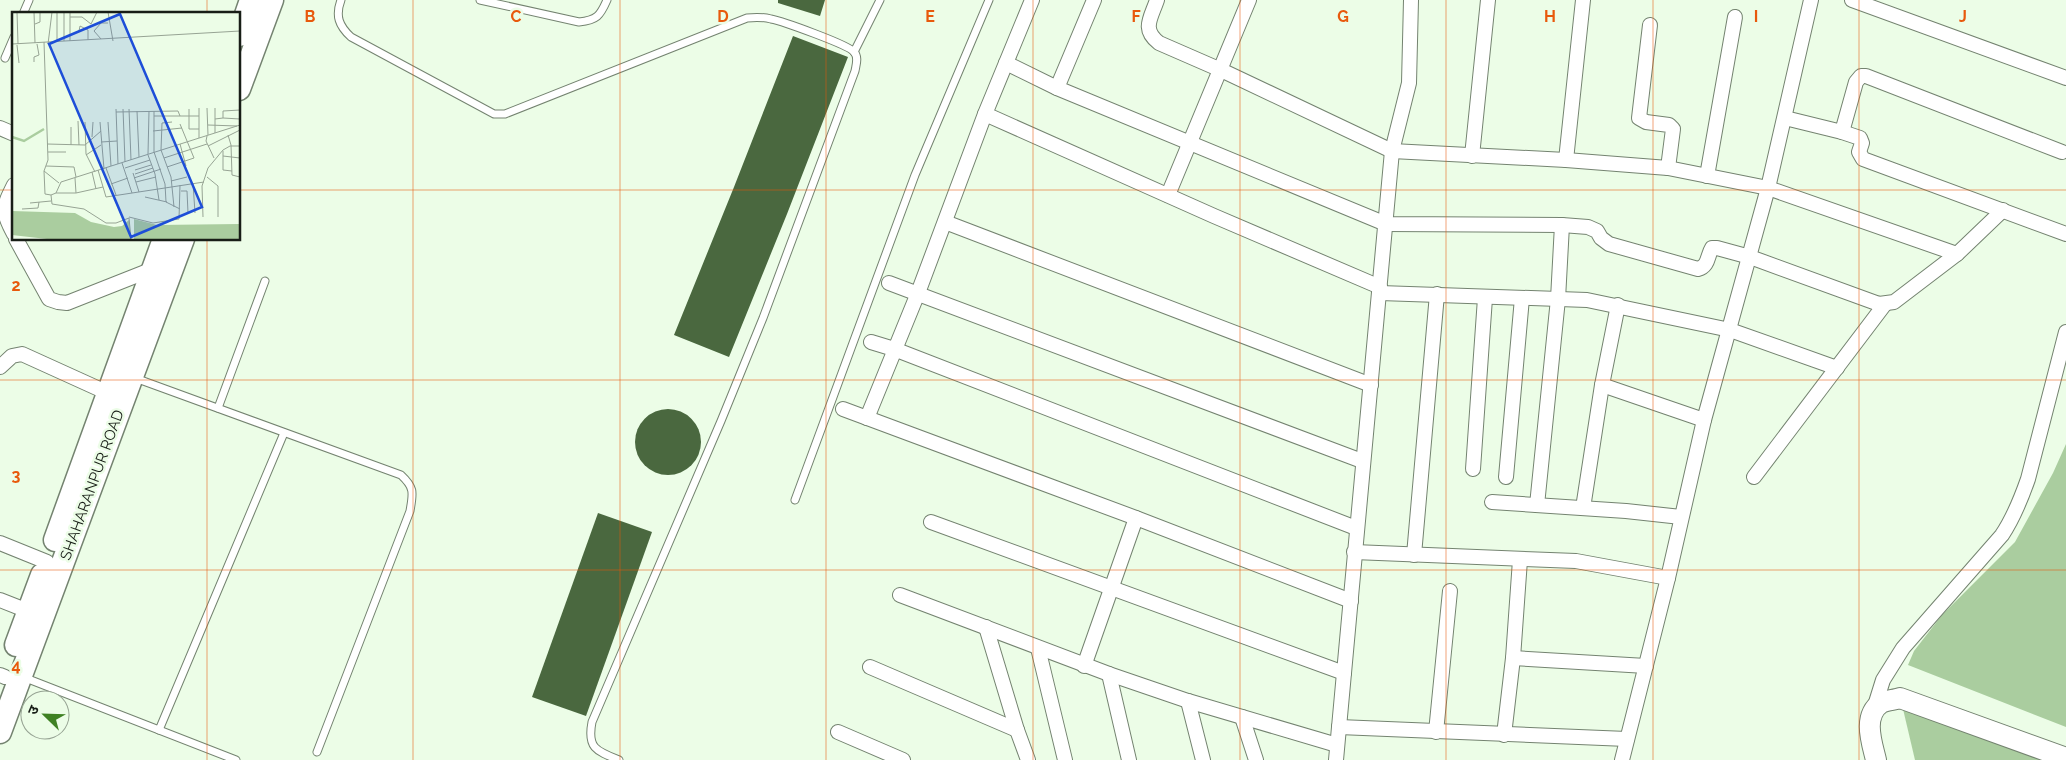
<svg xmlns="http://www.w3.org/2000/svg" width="2066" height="760" viewBox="0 0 2066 760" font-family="Raleway,'Noto Sans Devanagari',sans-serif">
	<rect width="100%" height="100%" fill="#ecfde7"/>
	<!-- water -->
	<g fill="#aacd9f">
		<path d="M2066 444V727L1908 665 1914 651 1942 615 2015 542 2053 473Z"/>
		<path d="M1903 709 2045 760H1915Z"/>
	</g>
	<!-- building -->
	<g fill="#4a683f">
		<path d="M778 0H825L820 16 778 3Z"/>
		<path d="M793 36 848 57 787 214 729 357 674 335 734 187Z"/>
		<circle cx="668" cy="442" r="33"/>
		<path d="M598 513 652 532 586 716 532 697Z"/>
	</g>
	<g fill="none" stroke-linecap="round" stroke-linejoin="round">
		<defs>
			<g id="lane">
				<path d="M341 0C335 16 339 26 351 37L494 114H505L747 18C756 17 763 17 771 19 782 21 849 45 854 52 859 57 856 65 855 71L763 318 721 421 592 722C587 748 596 751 619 760"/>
				<path d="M480 0 579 22C597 20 600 16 607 0"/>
				<path d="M23 14 29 0"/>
				<path d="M854 52 880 0"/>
				<path d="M5 58 14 37"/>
				<path d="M135 378 401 475C415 488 413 493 410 511L317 752"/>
				<path d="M218 408 265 281"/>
				<path d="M795 500 915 175 989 0"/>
				<path d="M23 677 236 760"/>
				<path d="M159 730 284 433"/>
			</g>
			<g id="street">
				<path d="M1157 0C1151 18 1141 29 1159 43L1221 70 1392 151 1566 160 1668 168 1768 188 1957 254"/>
				<path d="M1852 0 2066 78"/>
				<path d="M1650 25 1639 118 1646 122 1669 125 1673 129 1668 168"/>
				<path d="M1006 63 1057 88 1386 224 1562 225 1588 227 1597 231 1601 238 1609 244 1698 269C1709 266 1707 256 1712 248H1717L1750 257 1879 304 1894 302 1957 254 2003 210"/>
				<path d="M1057 88 1094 0"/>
				<path d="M985 114 1214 216 1380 287"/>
				<path d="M1785 118 1842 132 1860 138 1862 143 1859 152 1863 159 2066 234"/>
				<path d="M0 128 14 134"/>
				<path d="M1842 132 1856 82 1861 76H1866L2062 152"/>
				<path d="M1472 156 1488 0"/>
				<path d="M1566 160 1583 0"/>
				<path d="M1707 176 1735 17"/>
				<path d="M14 185C3 207 1 211 14 234"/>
				<path d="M1168 195 1249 0"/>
				<path d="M945 222 1371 385"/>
				<path d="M16 239 49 299 58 302 67 303 153 269"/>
				<path d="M889 283 1362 461"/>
				<path d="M1380 293 1587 300 1730 330 1837 368"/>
				<path d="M871 342 894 349 1356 528"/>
				<path d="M0 367 12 356 22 354 108 393"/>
				<path d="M1602 385 1704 420"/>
				<path d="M843 409 1136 518 1351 601"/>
				<path d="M867 418 918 293 985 114 1032 0"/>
				<path d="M1473 469 1485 298"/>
				<path d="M1506 477 1522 298"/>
				<path d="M1754 477 1885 304"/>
				<path d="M1492 502 1626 511 1681 517"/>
				<path d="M1537 505 1558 299 1562 225"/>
				<path d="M1583 508 1602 385 1618 305"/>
				<path d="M931 522 1344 673"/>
				<path d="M0 543 47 562"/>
				<path d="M1354 552 1576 561 1668 578"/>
				<path d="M1414 555 1437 294"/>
				<path d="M900 595 1109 674 1188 701 1337 745"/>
				<path d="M0 600 28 611"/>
				<path d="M986 627 1017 730 1028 760"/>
				<path d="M1038 648 1065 760"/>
				<path d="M1513 658 1646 666"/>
				<path d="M1084 666 1136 518"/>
				<path d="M870 667 1017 730"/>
				<path d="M1109 674 1129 760"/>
				<path d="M0 675 5 677"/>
				<path d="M1188 701 1203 760"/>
				<path d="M1873 712 1883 680 1903 648 2002 535C2014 517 2021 499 2028 479L2066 332"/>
				<path d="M1242 717 1256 760"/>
				<path d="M1339 727 1627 739"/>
				<path d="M838 732 903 760"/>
				<path d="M1436 732 1450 591"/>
				<path d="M1504 735 1513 658 1520 560"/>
				<path d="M1336 760 1392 151 1409 83 1411 0"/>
				<path d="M1622 760 1668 578 1704 420 1768 188 1811 0"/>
			</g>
			<path id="secondary" d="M1876 760C1872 743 1862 716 1881 703 1886 700 1895 700 1900 698L2066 758"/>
			<g id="primary">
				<path d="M239 35 251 0"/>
				<path d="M239 89 272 0"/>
				<path d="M55 540 164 239"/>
				<path d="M16 645 42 575"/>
				<path d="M0 732 183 239"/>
			</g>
		</defs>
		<!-- lane casing -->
		<use href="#lane" stroke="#748370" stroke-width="9"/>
		<!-- street casing -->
		<use href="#street" stroke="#748370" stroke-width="16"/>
		<!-- secondary casing -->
		<use href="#secondary" stroke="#748370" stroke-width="22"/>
		<!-- primary casing -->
		<use href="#primary" stroke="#748370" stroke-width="25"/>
		<!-- lane -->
		<use href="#lane" stroke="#fff" stroke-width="7"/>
		<!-- street -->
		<use href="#street" stroke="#fff" stroke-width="14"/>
		<!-- secondary -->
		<use href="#secondary" stroke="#fff" stroke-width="20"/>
		<!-- primary -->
		<use href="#primary" stroke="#fff" stroke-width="22"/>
	</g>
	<!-- grid -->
	<path fill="none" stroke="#e8590c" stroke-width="1" stroke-opacity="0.55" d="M207 0V14M413 0V760M620 0V760M826 0V760M1033 0V760M1240 0V760M1446 0V760M1653 0V760M1859 0V760M0 190H14M239 190H2066M207 239V760M0 380H2066M0 570H2066"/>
	<g text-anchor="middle" stroke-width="5" stroke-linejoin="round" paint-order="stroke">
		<!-- street labels -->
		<g font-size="15" fill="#181e17" stroke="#ecfde7">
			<text transform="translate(92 485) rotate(-70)" y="5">SHAHARANPUR ROAD</text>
		</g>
	</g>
	<!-- overview -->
	<g transform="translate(12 12)">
		<rect width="228" height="228" fill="#ecfde7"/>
		<path d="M0 199 63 201 79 210 102 215 110 214 117 208 119 227H35L0 223ZM122 207 145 213 227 212V227H122Z" fill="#aacd9f"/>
		<path fill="none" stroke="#aacd9f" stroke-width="2.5" d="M0 125 12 129 32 117"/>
		<path fill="none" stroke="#97a494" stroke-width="1" d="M5 0 6 32M22 0 23 31M45 0V30M52 0V29M58 0V29M96 0 101 29M58 5H70L79 12 85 0M23 12 28 10V0M67 19 68 14 76 18V28M89 27 82 19 89 11H96M32 30 36 148 32 159 33 182 39 183 40 192 72 197 94 211H104L117 206 119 227M0 32 228 19M36 32 40 0M5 33 7 51M22 50V45L27 43 25 32M187 96V126M195 96 196 123M203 96V121M104 97 106 152M111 97 113 150M117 97 119 148M177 97V117H187M125 99 127 145M142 99V140L153 172 154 190 168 197M104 100 166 99 168 104M142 104H187M211 106 228 107M203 107 211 106V99L228 98M66 109 67 133M73 110 74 142 83 160M88 110 92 157M96 110 99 154M160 110 150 111 149 138 159 165 162 195M196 113 225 114M141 119 170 116M216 123 219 133 220 163 228 165M195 124 194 129 202 146M80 125 81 110M89 130 105 129M35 132 73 133 89 119M168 132 174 154M59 133V115M196 134 228 118M211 139V158L220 159M36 140H54M136 142 137 99M74 143 89 133M136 143 143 162 147 188M211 144 228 146M152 146 195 132M110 151 120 181M34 154 62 155 64 165M155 155 182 146 168 112M94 156 104 183M113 156 138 148M86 158 94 185 192 170M123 158 139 153M32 159 47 171M80 160 84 177M121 161 127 180M123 162 141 156M195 165 206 174V205M63 166 64 181M122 166 149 157M159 169 175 165M124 170 144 165M181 171 183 201M99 172 116 166M169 179H175L176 201M44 181H64L91 175M39 183 44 181 49 170 228 113M133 185 155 190M18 191 39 189M10 197 26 196 27 190M117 205 141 211 167 207 168 173M191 205 190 174 196 156 211 138 218 134H228"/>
		<path fill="#1d4ed8" fill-opacity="0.15" stroke="#1d4ed8" stroke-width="2.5" d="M108 2 190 195 119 225 37 32Z"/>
		<rect width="228" height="228" fill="none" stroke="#181e17" stroke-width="2.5"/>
	</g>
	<g font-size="16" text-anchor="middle" font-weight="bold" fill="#e8590c" stroke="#ecfde7" stroke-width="5" stroke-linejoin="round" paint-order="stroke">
		<text x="310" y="22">B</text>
		<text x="516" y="22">C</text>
		<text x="723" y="22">D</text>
		<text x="930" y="22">E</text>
		<text x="1136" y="22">F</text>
		<text x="1343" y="22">G</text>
		<text x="1550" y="22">H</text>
		<text x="1756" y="22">I</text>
		<text x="1963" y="22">J</text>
		<text x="16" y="291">2</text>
		<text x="16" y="481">3</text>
		<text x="16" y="671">4</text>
	</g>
	<!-- north arrow -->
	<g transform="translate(45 715) rotate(293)"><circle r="24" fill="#ecfde7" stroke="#97a494"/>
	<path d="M0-4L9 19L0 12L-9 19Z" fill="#3f8123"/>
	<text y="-8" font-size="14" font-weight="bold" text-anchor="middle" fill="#181e17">उ</text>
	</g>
</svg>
